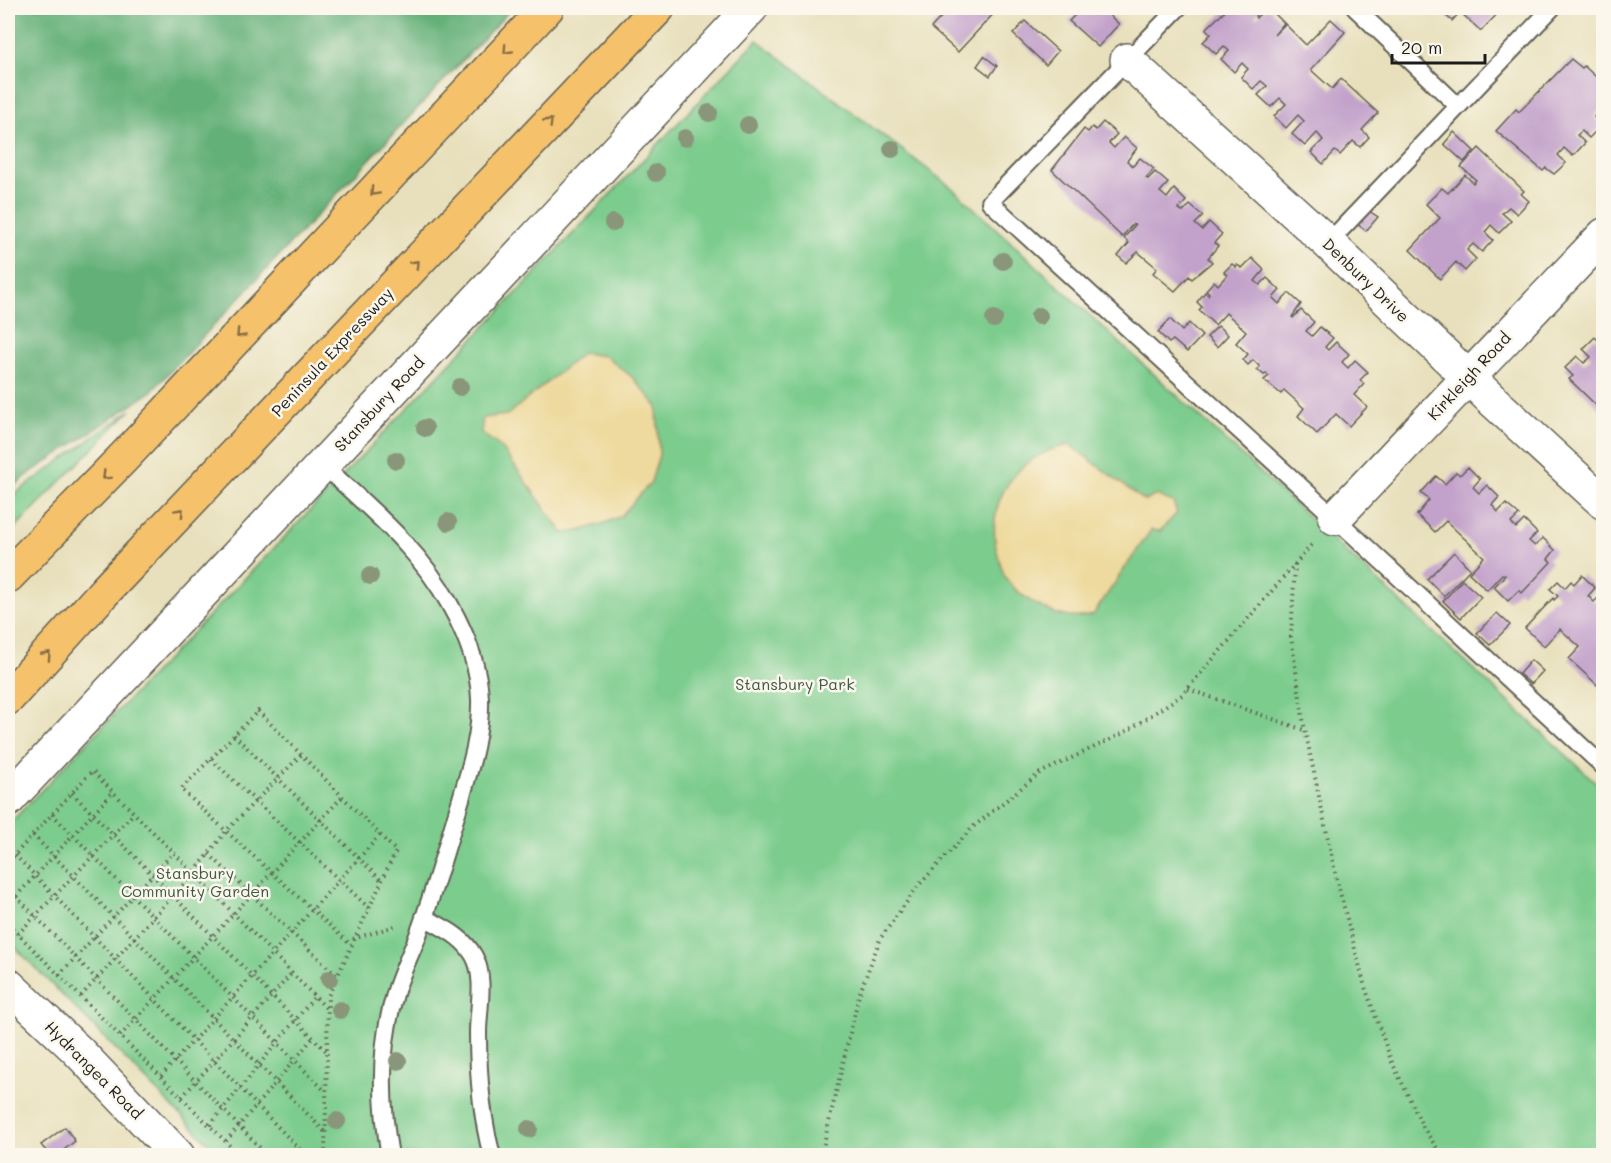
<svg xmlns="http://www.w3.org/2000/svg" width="1611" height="1163" viewBox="0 0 1611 1163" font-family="Mali,sans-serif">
	<rect width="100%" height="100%" fill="#fbf7ec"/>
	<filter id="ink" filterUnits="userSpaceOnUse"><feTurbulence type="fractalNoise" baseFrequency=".0167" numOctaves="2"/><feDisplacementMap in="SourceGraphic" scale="12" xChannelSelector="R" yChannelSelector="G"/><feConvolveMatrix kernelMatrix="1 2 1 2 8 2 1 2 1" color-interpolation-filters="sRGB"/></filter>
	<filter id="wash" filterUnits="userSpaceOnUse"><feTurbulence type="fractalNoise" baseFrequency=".008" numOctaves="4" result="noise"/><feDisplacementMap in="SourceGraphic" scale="24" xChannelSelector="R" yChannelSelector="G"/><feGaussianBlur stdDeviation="1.35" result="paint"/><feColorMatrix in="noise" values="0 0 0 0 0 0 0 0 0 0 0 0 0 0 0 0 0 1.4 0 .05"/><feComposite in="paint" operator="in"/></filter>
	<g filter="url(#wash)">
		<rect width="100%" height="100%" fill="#e8e0bc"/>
		<!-- green -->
		<g fill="#7bcc8d" stroke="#4c7454" stroke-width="1.5">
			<path d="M757 40 951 187 1603 789V1155H220L8 940V825L300 521Z"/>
			<path d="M131 410 8 535V499Z"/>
		</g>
		<!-- forest -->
		<path fill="#64b078" stroke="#40664a" stroke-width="1.5" d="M8 8H512L151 392 33 471 8 491Z"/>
		<!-- sand -->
		<g fill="#eeda9e" stroke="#857b5d" stroke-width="1.5">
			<path d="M583 353 605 356 632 377 657 406 659 455 651 482 621 516 605 523 579 531 563 533 501 447 481 433 483 418 507 415Z"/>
			<path d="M1070 445 1145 501 1156 495 1173 502 1177 513 1160 531 1151 530 1093 615C1086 616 1077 618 1070 617 1048 614 1017 596 1005 577 1002 571 1000 562 998 555 983 502 1016 454 1070 445Z"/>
		</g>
		<g id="blocks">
			<!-- building -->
			<g fill="#c2a1ca">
				<path d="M933 8H992L996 11 958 52 931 28 942 16Z"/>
				<path d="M1082 8H1101L1119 24 1098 47 1069 21Z"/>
				<path d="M1228 8H1263L1255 16 1256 18 1266 8H1269L1284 23 1274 35 1285 24 1306 45 1331 19 1345 32 1311 70 1332 89 1341 79 1378 113 1362 130 1369 137 1360 147 1353 141 1340 155 1335 151 1323 164 1311 152 1323 140 1319 135 1317 133 1305 146 1292 134 1304 121 1298 115 1286 128 1274 116 1286 104 1280 98 1271 107 1258 95 1267 86 1261 81 1253 89 1241 77 1248 69 1242 63 1234 72 1221 59 1229 51 1224 46 1216 54 1203 42 1211 34 1206 29Z"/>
				<path d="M1437 8H1503L1481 31 1460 12 1452 21Z"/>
				<path d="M1025 21 1058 51 1046 65 1013 34Z"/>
				<path d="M984 56 997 66 990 76 977 66Z"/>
				<path d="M1571 59 1582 68 1584 66 1604 84V115L1599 111 1594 117 1602 125 1589 138 1582 131 1577 135 1585 143 1573 156 1564 148 1558 155 1566 163 1554 174 1546 168 1543 171 1496 131 1516 109 1519 112Z"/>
				<path d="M1103 122 1117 134 1109 143 1114 148 1124 137 1137 148 1127 161 1133 166 1140 158 1154 169 1146 178 1148 179 1155 172 1168 183 1160 192 1167 198 1174 189 1186 201 1179 209 1183 212 1190 205 1203 216 1195 224 1202 230 1209 222 1222 234 1214 243 1218 246 1208 258 1212 262 1192 279 1189 276 1175 291 1153 273 1157 268 1138 252 1126 263 1118 256 1129 243 1124 238 1135 225 1133 224 1122 237 1052 170 1084 129 1088 132 1092 127 1096 130Z"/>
				<path d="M1454 132 1474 151 1464 162 1444 144Z"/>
				<path d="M1479 148 1524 191 1521 194 1529 201 1517 214 1509 207 1502 213 1511 221 1499 233 1491 225 1485 232 1493 240 1482 252 1473 244 1467 250 1476 259 1465 271 1456 262 1440 279 1410 250 1440 218 1426 204 1442 188 1448 193 1465 175 1473 183 1476 180 1461 167Z"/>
				<path d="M1366 209 1378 217 1366 231 1356 223Z"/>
				<path d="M1252 258 1264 270 1255 281 1260 285 1267 278 1280 290 1273 298 1279 304 1289 293 1301 304 1292 317 1293 318 1301 310 1314 322 1306 331 1312 336 1320 327 1333 338 1325 347 1328 350 1336 342 1349 354 1342 362 1348 368 1355 360 1368 372 1360 380 1364 384 1354 395 1367 407 1349 426 1336 414 1317 434 1298 416 1304 408 1284 390 1281 394 1264 380 1269 376 1266 373 1264 375 1257 369 1260 367 1253 360 1248 365 1243 360 1248 354 1236 343 1246 331 1226 313 1215 325 1199 310 1202 307 1197 302 1205 292 1208 295 1209 293 1206 290 1214 281 1218 285 1227 275 1224 272 1232 264 1236 267 1237 265 1242 268Z"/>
				<path d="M1170 319 1182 331 1189 323 1202 336 1187 352 1173 340 1169 343 1158 332Z"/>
				<path d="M1218 326 1228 335 1217 347 1207 337Z"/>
				<path d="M1595 337 1602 344 1604 343V406L1600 409 1569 379 1573 376 1565 368 1577 356 1584 363 1591 357 1583 349Z"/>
				<path d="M1468 467 1480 479 1473 487 1479 493 1487 485 1499 497 1492 505 1498 512 1506 504 1519 515 1511 523 1516 528 1524 520 1537 533 1529 541 1535 546 1543 538 1555 550 1548 559 1551 562 1522 593 1519 590 1508 601 1494 587 1505 575 1502 574 1487 590 1469 573 1484 557 1446 521 1435 532 1417 515 1429 500 1421 493 1436 476 1445 484 1456 472 1460 475Z"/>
				<path d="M1454 552 1470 569 1444 596 1427 579Z"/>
				<path d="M1582 575 1595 588 1588 596 1594 602 1602 594 1604 596V691L1569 659 1580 647 1560 629 1544 646 1525 628 1553 598 1554 600 1558 596 1550 589 1558 581 1565 588 1571 581 1574 584Z"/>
				<path d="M1462 580 1481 597 1461 618 1443 601Z"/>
				<path d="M1497 613 1510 625 1490 645 1477 633Z"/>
				<path d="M1531 660 1543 671 1531 684 1519 674Z"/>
				<path d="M65 1127 75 1141 56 1156H50L41 1145Z"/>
			</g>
		</g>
	</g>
	<g filter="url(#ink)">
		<use href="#blocks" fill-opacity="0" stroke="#636154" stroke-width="1.5"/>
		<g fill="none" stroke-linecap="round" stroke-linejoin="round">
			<defs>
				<g id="lane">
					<path d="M1178 8 990 202 1335 518 1604 767"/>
					<path d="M1355 8 1458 106"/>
					<path d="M1328 243 1552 8"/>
					<path d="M322 464C368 507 420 549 450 605 465 632 479 667 480 699 481 731 472 762 463 792 449 840 435 888 418 935 411 954 400 975 395 994 379 1047 380 1101 390 1156"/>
					<path d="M424 917C443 928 463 936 474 956 486 978 478 1009 478 1033 478 1074 481 1115 492 1156"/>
				</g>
				<g id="street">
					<path d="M1127 60 1328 243 1491 399 1604 503"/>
					<path d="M1335 518 1604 235"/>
					<path d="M8 800 751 8"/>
					<path d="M8 985 77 1050 178 1156"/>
				</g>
				<g id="primary">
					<path d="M8 576 124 457 547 8"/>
					<path d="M8 698 104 592 658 8"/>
				</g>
			</defs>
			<!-- lane casing -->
			<use href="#lane" stroke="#636154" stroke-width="20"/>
			<!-- street casing -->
			<use href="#street" stroke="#636154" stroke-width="36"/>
			<!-- primary casing -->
			<use href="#primary" stroke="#636154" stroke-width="36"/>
			<!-- path -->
			<g stroke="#636154" stroke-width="4" stroke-dasharray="1.5 4.5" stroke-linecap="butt">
				<path d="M1295 564 1291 637 1304 725 1336 877 1365 987 1391 1060 1423 1127 1442 1156"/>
				<path d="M1188 689 1304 730"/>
				<path d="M234 735 383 882"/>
				<path d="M301 755 226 831 351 945"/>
				<path d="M211 759 369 908"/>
				<path d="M72 793 327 1052"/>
				<path d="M52 814 325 1091"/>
				<path d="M33 835 325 1132"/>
				<path d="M209 854 337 976"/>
				<path d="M15 855 306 1156"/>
				<path d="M8 862 92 771 194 873 226 831 181 789 258 711 396 851 328 996 325 1156"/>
				<path d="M8 888 268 1156"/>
				<path d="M8 905 113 792"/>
				<path d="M8 924 240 1156"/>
				<path d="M18 934 134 813"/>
				<path d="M353 939 395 926"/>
				<path d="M59 975 173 853"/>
				<path d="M81 996 194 873 327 1009"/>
				<path d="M120 1036 342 797"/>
				<path d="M161 1076 380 835"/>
				<path d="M182 1097 292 973"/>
				<path d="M210 1125 315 996"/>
				<path d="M226 1141 313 1038"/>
				<path d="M592 1156H596"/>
				<path d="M821 1156 859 995 880 939 919 885 973 827 1040 773 1124 733 1182 695 1314 542"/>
			</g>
			<!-- lane -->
			<use href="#lane" stroke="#fff" stroke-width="16"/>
			<!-- street -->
			<use href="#street" stroke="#fff" stroke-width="33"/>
			<!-- primary -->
			<use href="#primary" stroke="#f5c16b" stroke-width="33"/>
		</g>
		<!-- trees -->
		<g fill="#8a967a">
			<circle cx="709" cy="113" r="9"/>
			<circle cx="748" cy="125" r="9"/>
			<circle cx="685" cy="138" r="9"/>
			<circle cx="892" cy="149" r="9"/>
			<circle cx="656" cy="173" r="9"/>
			<circle cx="613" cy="223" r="9"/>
			<circle cx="1003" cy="261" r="9"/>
			<circle cx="1039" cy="316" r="9"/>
			<circle cx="994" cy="319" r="9"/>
			<circle cx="460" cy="387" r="9"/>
			<circle cx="425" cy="428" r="9"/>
			<circle cx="396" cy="460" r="9"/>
			<circle cx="448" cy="522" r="9"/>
			<circle cx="370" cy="576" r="9"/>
			<circle cx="329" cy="979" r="9"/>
			<circle cx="340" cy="1010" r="9"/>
			<circle cx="398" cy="1061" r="9"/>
			<circle cx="337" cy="1121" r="9"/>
			<circle cx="529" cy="1129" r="9"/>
		</g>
		<!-- one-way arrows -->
		<defs><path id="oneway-chevron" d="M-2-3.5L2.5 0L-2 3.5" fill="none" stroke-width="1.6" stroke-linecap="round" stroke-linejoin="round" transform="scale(1.5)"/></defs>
		<g stroke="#886e44">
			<use href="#oneway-chevron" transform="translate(507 50) rotate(133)"/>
			<use href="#oneway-chevron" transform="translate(549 122) rotate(-46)"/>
			<use href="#oneway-chevron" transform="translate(374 192) rotate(133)"/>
			<use href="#oneway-chevron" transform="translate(415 264) rotate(-47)"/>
			<use href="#oneway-chevron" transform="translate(240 334) rotate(133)"/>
			<use href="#oneway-chevron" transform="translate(106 476) rotate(135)"/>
			<use href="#oneway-chevron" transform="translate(180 512) rotate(-47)"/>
			<use href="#oneway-chevron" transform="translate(47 655) rotate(-48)"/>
		</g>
	</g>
	<g text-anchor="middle" stroke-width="5" stroke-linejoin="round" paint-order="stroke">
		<!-- street labels -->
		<g font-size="16" fill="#1c1c1c" stroke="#fbf7ec">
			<text transform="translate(1366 280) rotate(44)" y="6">Denbury Drive</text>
			<text transform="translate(332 352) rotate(-47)" y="6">Peninsula Expressway</text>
			<text transform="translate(1469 376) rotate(-47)" y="6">Kirkleigh Road</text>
			<text transform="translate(379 404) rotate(-47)" y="6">Stansbury Road</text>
			<text transform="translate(94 1070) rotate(45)" y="6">Hydrangea Road</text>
		</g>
		<!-- park labels -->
		<g font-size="16" fill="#3d5a44" stroke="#fbf7ec">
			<text x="795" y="690">Stansbury Park</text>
			<text x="195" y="879">Stansbury<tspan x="195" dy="18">Community Garden</tspan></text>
		</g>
	</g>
	<!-- margin -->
	<rect width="1611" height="1163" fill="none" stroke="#fbf7ec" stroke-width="30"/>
	<!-- scale -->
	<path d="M1392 54v9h93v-9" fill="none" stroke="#1c1c1c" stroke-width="3"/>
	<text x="1401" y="54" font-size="18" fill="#1c1c1c" stroke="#fbf7ec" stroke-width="4.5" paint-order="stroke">20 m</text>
</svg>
